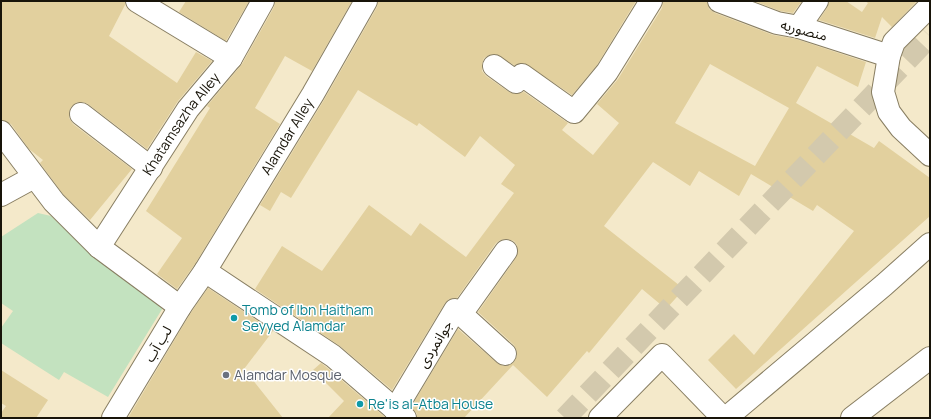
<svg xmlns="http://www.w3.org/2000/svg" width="931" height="419" viewBox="0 0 931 419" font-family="Manrope,'Noto Sans Arabic',sans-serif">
	<rect width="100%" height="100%" fill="#f4e9ca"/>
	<!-- green -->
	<path fill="#c3e2bf" d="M38 213 51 216 99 261 164 306 108 397 64 372 59 380 1 343V328L13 311 1 303V237Z"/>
	<!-- building -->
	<g fill="#e2d09e" fill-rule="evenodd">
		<path d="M1 1H125V5L109 36 177 83 196 52 212 61 178 101 147 149 88 104 83 102H77L71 107 69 112V118L73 124 132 169 90 220 63 194 40 163 43 160 29 149 11 124 1 120Z"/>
		<path d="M186 1H249L226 41 179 12Z"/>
		<path d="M275 1H352L312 71 285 56 255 108 280 124 195 264 177 289 157 274 182 238 146 211 210 108 207 106 242 64 274 7Z"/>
		<path d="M378 1H636L597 65 572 95 524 63 514 65 495 54 489 55 484 58 482 64V71L486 76 509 92 515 94 524 92 568 123 562 130 593 155 619 123 597 104 618 79 662 8 663 1H707L709 9 715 13 773 35 796 39 866 62 858 87 817 66 796 103 874 148 879 141 930 178V216L736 389 708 360 734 334 754 355 854 231 817 205 813 211 751 174 739 196 699 171 690 186 653 162 604 226 684 289 666 309 642 289 589 353 587 351 547 397 513 365 464 418H417V414L411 407 458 329 497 363 503 366H508L514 362 517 356V351L514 345 478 312 516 258 518 252 517 245 514 241 507 239 500 240 496 243 457 298 449 299 445 303 392 390 340 346 255 289 282 246 322 271 369 205 411 236 420 223 466 257 514 193 501 184 515 165 480 136 465 157 419 123 417 126 358 90 291 198 281 192 270 211 260 205 324 100 377 7ZM710 64 789 108 755 166 675 123Z"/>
		<path d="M754 1H802L793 13 780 11Z"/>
		<path d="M829 1H846L862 12 868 3 865 1H917L892 27 882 17 875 38 819 20 827 8Z"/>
		<path d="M208 288 273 331 244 369 283 418H128L190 314Z"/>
		<path d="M321 363 325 366 386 418H328L344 401 313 370Z"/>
		<path d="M1 370 48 400 36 418H1V413L6 406 1 403Z"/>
	</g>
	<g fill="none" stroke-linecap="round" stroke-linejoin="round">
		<!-- minor-tunnel -->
		<path stroke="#d3c9ad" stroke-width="22" stroke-dasharray="22 11" stroke-linecap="butt" d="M565 418 930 36"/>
		<defs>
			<g id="minor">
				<path d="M137 1 231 58"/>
				<path d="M719 1 777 23 799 27 889 56"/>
				<path d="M930 6 894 42 889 56 883 92 889 112 901 128 930 155"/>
				<path d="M799 27 817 1"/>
				<path d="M494 66 516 82 522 75 574 112 607 72 651 1"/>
				<path d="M81 114 151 168"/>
				<path d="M1 132 54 202 99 247 180 307"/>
				<path d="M1 195 34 177"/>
				<path id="s1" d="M99 247 188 109 231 58 263 1"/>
				<path d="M205 271 333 356 405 418"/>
				<path d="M461 314 505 354"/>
				<path d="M395 410 455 310 461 314 506 251"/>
				<path id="s2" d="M113 418 180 307 205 271 313 94 366 1"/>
				<path d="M600 418 662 355 723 418"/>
				<path d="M726 418 884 285 930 244"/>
				<path d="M852 418 930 358"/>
			</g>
		</defs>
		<!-- minor casing -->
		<use href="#minor" stroke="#887e62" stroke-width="24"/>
		<!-- minor -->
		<use href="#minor" stroke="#fff" stroke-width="22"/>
	</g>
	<!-- markers -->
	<g fill="#0f9aa8" stroke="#fff" stroke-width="1.5">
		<circle cx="234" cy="318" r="4"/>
		<circle cx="360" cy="404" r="4"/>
	</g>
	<circle fill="#6b7280" stroke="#fff" stroke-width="1.5" cx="226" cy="375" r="4"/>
	<g text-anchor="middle" stroke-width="3" stroke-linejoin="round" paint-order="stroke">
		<!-- street labels -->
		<g font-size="14" fill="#181409" stroke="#fff">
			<text transform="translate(804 30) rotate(15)" y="5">منصوریه</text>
			<text dy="5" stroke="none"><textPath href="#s1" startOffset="148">Khatamsazha Alley</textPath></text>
			<text dy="5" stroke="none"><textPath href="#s2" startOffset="331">Alamdar Alley</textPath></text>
			<text transform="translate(158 344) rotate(-59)" y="5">لب آب</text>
			<text transform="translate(435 344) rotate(-59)" y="5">جوانمردی</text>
		</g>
		<!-- culture labels -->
		<g font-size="14" fill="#0d838f" stroke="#fff" text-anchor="start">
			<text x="242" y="315">Tomb of Ibn Haitham<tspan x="242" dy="16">Seyyed Alamdar</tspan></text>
			<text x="368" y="409">Re'is al-Atba House</text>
		</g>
		<!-- worship labels -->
		<g font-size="14" fill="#5b616d" stroke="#fff" text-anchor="start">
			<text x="234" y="380">Alamdar Mosque</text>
		</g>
	</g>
	<!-- border -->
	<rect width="931" height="419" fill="none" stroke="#181409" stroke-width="4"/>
</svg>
